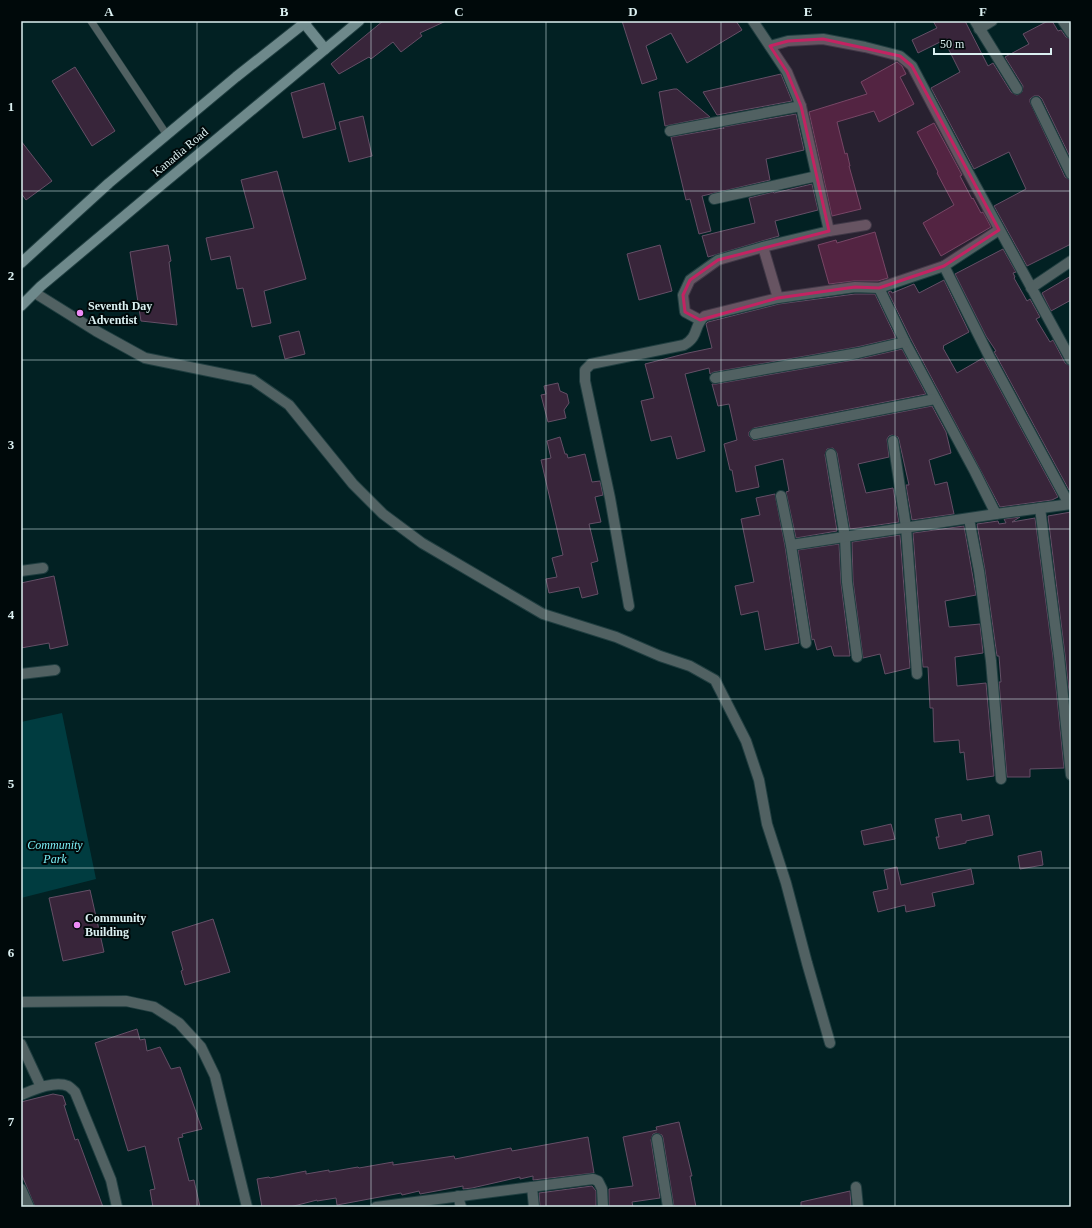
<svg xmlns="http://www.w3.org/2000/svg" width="1092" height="1228" viewBox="0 0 1092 1228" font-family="'Times New Roman',serif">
	<rect width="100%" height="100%" fill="#022123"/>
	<!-- green -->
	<path fill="#003c40" d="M62 713 96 879 21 898V722Z"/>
	<!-- building -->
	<g fill="#38253a" stroke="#644f66">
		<path d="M383 21H446L420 33 422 36 401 52 393 42 371 59 369 57 339 74 331 64Z"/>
		<path d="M622 21H736L742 30 687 63 671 33 646 46 657 79 642 84Z"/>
		<path d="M933 21H965L988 66 993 63 1011 92 1017 95 1022 92 1023 86 1005 57 1029 44 1023 34 1048 21H1052L1058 31 1061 30 1066 37 1071 39V159L1042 99 1039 96H1034L1030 99V102L1065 177 1071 180V244L1027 266 994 206 1026 189 1009 152 974 169 931 88 960 72 944 40 918 53 912 40 937 28Z"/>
		<path d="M897 62 902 66 906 74 900 77 914 104 879 122 874 111 837 122 845 154 847 153 850 166H849L861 209 832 216 809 112 867 94 861 82Z"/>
		<path d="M75 67 115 131 92 146 52 81Z"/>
		<path d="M781 74 792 101 717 115 703 92Z"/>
		<path d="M324 83 336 129 303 138 291 93Z"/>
		<path d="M674 89H677L710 117 665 126 659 92Z"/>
		<path d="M796 114 804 150 766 159 770 180 702 196 711 231 699 234 690 199 686 200 671 137 723 128 724 129 723 127Z"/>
		<path d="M363 116 372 156 349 162 339 122Z"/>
		<path d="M934 123 962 175 960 176 972 199 973 198 981 213 983 212 991 227 941 256 923 223 954 205 937 173 938 172 917 132Z"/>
		<path d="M21 141 52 181 26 200 21 193Z"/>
		<path d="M277 171 306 279 264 291 271 323 252 327 243 288 237 289 230 256 211 260 206 238 254 228 241 180Z"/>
		<path d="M812 184 818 210 775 221 779 236 708 257 702 236 755 223 749 198 773 192 774 193Z"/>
		<path d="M875 232 888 278 878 281H854L829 284 818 245 836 240 837 243Z"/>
		<path d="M168 245 171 261 169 262 177 325 141 321 130 252Z"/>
		<path d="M660 245 672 291 639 300 627 254Z"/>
		<path d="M1003 249 1016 272 1013 273 1015 277 1014 278 1027 301 1030 299 1040 317 1036 319 1050 342 1053 340 1065 363 1071 366V489L1069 490 997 357 994 352 996 351 986 336 955 274Z"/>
		<path d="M1071 276V300L1051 311 1042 293Z"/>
		<path d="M944 280 969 332 943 346 944 347 943 348 957 373 983 358 1058 497 1052 500 1000 507 911 339 888 292 891 291 892 293 914 284 919 293Z"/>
		<path d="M855 294H875L896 338 857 347 714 372 710 374 709 368 685 374 705 451 677 459 671 436 651 441 641 401 654 398 645 364 688 353 712 348 706 324 708 322 779 304Z"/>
		<path d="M299 331 305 354 285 359 279 336Z"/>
		<path d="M902 349 926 394 754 428 749 432V436L753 440H756L932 406 946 432 951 453 929 460 935 485 947 482 954 514 912 520 906 485H909L899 440 898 437 892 435 889 436 887 439 889 457 858 464 866 493 893 488 899 522 850 529 837 453 833 448 827 449 825 455 837 531 796 538 786 492 789 491 783 459 755 466 759 487 736 492 732 470H730L724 444 737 440 729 404 718 406 712 384H716L859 359Z"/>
		<path d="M558 383 560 391 567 394 569 403 564 410 566 418 548 422 541 395 546 394 544 386Z"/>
		<path d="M560 437 565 454H567L568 458 585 454 592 482 600 481 603 495 595 497 601 522 589 524 598 561 591 563 598 594 582 598 579 587 549 593 546 579 557 577 552 558 563 555 541 460 551 458 547 441Z"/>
		<path d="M775 494 785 546 799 643 765 650 758 611 741 615 735 586 754 582 741 519 760 515 756 498Z"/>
		<path d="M1071 512V710L1065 655 1048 516Z"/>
		<path d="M1020 517 1012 522 1035 518 1053 657 1064 768 1030 769V777H1007L999 682H1001L999 656H997L985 570 977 524 998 521 999 524 1006 523 1004 519Z"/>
		<path d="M964 526 976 595 945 601 949 627 980 624 983 653 955 657 957 686 986 683 994 776 967 780 964 752 960 753 959 740 934 742 933 708H930L928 667H923L913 533Z"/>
		<path d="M900 535 910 668 885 674 880 654 863 658 853 581 852 542Z"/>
		<path d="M839 544 841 583 850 656H834L831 646 817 650 814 639 812 640 798 550Z"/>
		<path d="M54 576 68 645 50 649 49 643 21 648V583Z"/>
		<path d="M961 814 962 821 989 815 993 835 966 841V843L939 849 936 837H939L935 819Z"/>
		<path d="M891 824 895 839 864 845 861 831Z"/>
		<path d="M1041 851 1043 865 1020 869 1018 856Z"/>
		<path d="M897 867 901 885 971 869 974 884 932 893 935 906 906 912 905 905 878 912 873 892 888 889 884 870Z"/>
		<path d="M90 890 104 952 63 961 49 898Z"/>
		<path d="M213 919 230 972 185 985 181 971 183 970 172 932Z"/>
		<path d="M137 1029 140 1040 145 1039 147 1051 160 1047 171 1069 180 1067 202 1129 182 1134 183 1137 178 1138 189 1181 194 1180 200 1207H153L150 1190 155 1189 145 1146 128 1151 95 1043Z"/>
		<path d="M53 1094 63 1096 66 1105H64L75 1140 78 1139 103 1207H35L26 1185 21 1173V1102Z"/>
		<path d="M679 1122 692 1176H690L696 1207H674L663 1138 662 1135 656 1133 653 1134 651 1140 660 1198 632 1202 633 1207H609V1189L633 1186 623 1137 657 1130 656 1127Z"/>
		<path d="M588 1137 594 1173 533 1180V1176L520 1179V1177L472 1188 463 1189V1186L420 1194 419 1191 402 1195 401 1193 337 1205 336 1198 317 1201V1200L290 1207H262L257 1179 269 1177 270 1178 306 1171V1174L329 1170V1172L358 1167 359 1168 393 1162V1165L454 1156 455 1159 511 1148 512 1151Z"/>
		<path d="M592 1186 596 1191V1207H540L539 1193Z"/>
		<path d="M850 1191 851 1207H801V1202Z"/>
	</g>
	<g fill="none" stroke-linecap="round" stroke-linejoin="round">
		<defs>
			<path id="service" d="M91 21 167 135"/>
			<g id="minor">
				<path d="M753 21 787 72 801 106 829 231"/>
				<path d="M975 21 1017 89"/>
				<path d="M1063 21 1071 33"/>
				<path d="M979 29 992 21"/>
				<path d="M770 46 788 41 823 39 865 47 900 56 912 66 961 159 1071 360"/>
				<path d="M1036 102 1071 174"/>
				<path d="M670 131 801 106"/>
				<path d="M714 199 817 176"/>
				<path d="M999 230 944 266 991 360 1069 504"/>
				<path d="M763 247 778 298"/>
				<path d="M879 288 905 342 975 472 996 514 1071 504"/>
				<path d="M1031 288 1071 261"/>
				<path d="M35 293 96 331 145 358 253 380 289 405 353 484 383 514 422 543 543 614 616 637 660 656 690 666 715 680 746 741 759 780 767 824 786 883 807 963 830 1043"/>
				<path d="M700 320 685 312 683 295 690 280 718 260 763 247 829 231 866 225"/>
				<path d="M715 378 858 353 905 342"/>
				<path d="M755 434 935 399"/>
				<path d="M893 441 906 527 917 674"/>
				<path d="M831 454 845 537 847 582 857 657"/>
				<path d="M781 496 791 545 806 643"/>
				<path d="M1040 508 1059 656 1071 775"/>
				<path d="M969 519 979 571 991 661 1001 779"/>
				<path d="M791 545 996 514"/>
				<path d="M21 571 43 568"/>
				<path d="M629 606 610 498 585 381V370L591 364 684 345C700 336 693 325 705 316L778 298 855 287 879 288 944 266"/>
				<path d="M21 674 55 670"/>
				<path d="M21 1002 126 1001 154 1007 179 1023 201 1047 215 1076 247 1207"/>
				<path d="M21 1044 41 1087"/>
				<path d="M21 1095C33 1090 55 1080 68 1086 70 1087 73 1090 75 1092L111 1180 117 1207"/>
				<path d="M657 1139 668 1207"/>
				<path d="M532 1187 534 1207"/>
				<path d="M856 1187 858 1207"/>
				<path d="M21 1189 29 1207"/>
				<path d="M458 1196 461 1207"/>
				<path d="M376 1207 593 1179 598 1181 602 1189 603 1207"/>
			</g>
			<g id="secondary">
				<path d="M304 23 325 49"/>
				<path d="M21 263 109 183 236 77 307 21"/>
				<path d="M21 306 41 286 147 197 359 21"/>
			</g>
		</defs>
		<!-- service casing -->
		<use href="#service" stroke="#203e40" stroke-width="8"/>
		<!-- minor casing -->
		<use href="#minor" stroke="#203e40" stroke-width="12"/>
		<!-- secondary casing -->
		<use href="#secondary" stroke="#203e40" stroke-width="12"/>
		<!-- service -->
		<use href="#service" stroke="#516162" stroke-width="7"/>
		<!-- minor -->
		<use href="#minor" stroke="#516162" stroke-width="10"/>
		<!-- secondary -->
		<use href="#secondary" stroke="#6e898b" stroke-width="10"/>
	</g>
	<!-- marked area -->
	<path fill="#c32362" fill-opacity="0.2" stroke="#c32362" stroke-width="3" stroke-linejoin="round" d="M823 39 900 56 912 66 999 230 944 266 879 288 855 287 778 298 700 320 685 312 683 295 690 280 718 260 829 231 801 106 787 72 770 46 788 41Z"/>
	<!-- grid -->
	<path fill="none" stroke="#dbf0f1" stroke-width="1" stroke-opacity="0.55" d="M197 21V1207M371 21V1207M546 21V1207M721 21V1207M895 21V1207M21 191H1071M21 360H1071M21 529H1071M21 699H1071M21 868H1071M21 1037H1071"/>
	<!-- markers -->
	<g fill="#ee8bf7" stroke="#00090a" stroke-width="1.5">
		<circle cx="80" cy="313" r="4"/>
		<circle cx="77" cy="925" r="4"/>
	</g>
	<g text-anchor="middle" stroke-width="4" stroke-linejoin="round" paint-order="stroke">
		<!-- street labels -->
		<g font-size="12" fill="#dbf0f1" stroke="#00090a">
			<text transform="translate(180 152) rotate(-40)" y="4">Kanadia Road</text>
		</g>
		<!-- poi labels -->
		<g font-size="12" font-weight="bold" fill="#dbf0f1" stroke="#00090a" text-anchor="start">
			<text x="88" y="310">Seventh Day<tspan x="88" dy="14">Adventist</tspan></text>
			<text x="85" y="922">Community<tspan x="85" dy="14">Building</tspan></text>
		</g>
		<!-- park labels -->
		<g font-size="12" font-style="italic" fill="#7beef6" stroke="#00090a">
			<text x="55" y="849">Community<tspan x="55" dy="14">Park</tspan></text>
		</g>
	</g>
	<!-- border -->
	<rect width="1092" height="1228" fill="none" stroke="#00090a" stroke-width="44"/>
	<!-- scale -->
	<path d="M934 48v6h117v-6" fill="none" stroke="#dbf0f1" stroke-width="2"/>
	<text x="940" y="48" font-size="12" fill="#dbf0f1" stroke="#00090a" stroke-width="3" paint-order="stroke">50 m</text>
	<rect x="22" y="22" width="1048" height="1184" fill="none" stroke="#dbf0f1" stroke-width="1.5"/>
	<g font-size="13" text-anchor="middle" font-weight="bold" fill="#dbf0f1">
		<text x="109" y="16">A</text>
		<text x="284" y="16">B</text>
		<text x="459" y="16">C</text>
		<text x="633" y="16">D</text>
		<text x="808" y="16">E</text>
		<text x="983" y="16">F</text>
		<text x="11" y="111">1</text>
		<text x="11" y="280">2</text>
		<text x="11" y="449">3</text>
		<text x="11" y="619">4</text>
		<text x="11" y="788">5</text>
		<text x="11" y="957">6</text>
		<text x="11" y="1126">7</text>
	</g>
</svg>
